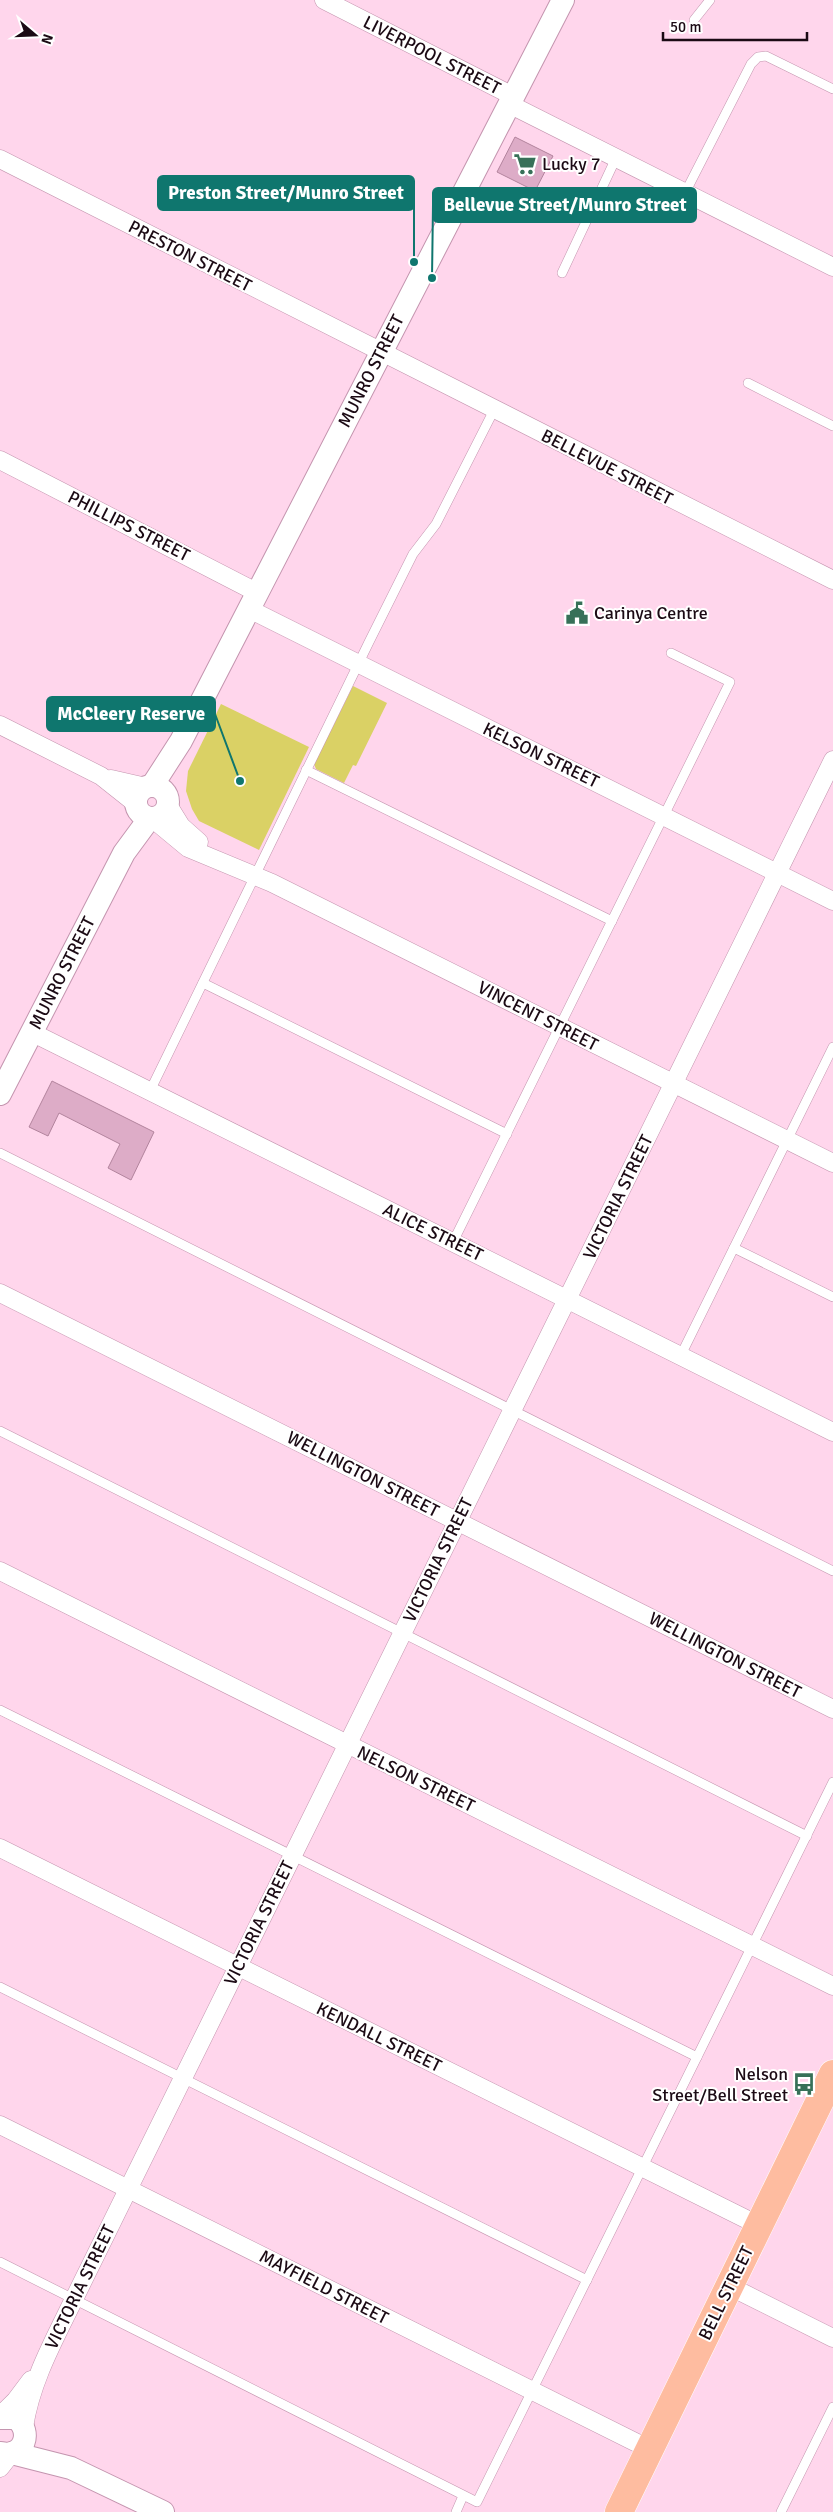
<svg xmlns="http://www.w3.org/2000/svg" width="833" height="2512" viewBox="0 0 833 2512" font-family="Signika,sans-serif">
	<rect width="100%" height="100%" fill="#ffd6ec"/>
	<!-- green -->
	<g fill="#dad165">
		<path d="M353 686 387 703 356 766 353 765 344 783 316 769 314 764Z"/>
		<path d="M221 704 309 747 259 850 199 821 192 809 186 791 188 771Z"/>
	</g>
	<!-- building -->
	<g fill="#ddacc7" stroke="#b2849d">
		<path d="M515 137 553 156 535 191 497 172Z"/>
		<path d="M52 1081 154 1132 131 1180 108 1168 120 1144 59 1113 48 1136 29 1127Z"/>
	</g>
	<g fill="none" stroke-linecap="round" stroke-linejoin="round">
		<defs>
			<g id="service">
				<path d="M694 20 710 0"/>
				<path d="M685 193 751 64 758 57 766 56 833 89"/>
				<path d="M562 273 616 158"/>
				<path d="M748 383 833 426"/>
				<path d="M306 770 612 921"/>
				<path d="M203 983 507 1134"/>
				<path d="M150 1091 369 642 413 554 436 524 494 410"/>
				<path d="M0 1153 833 1571"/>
				<path d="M453 1242 730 682 671 653"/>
				<path d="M734 1248 833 1297"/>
				<path d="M680 1357 833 1047"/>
				<path d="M0 1431 807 1836"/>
				<path d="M0 1710 697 2057"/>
				<path d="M0 1987 587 2280"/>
				<path d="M0 2262 477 2502 833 1782"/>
				<path d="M456 2512 463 2496"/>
				<path d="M781 2512 833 2407"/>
			</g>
			<g id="minor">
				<path d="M324 0 513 96"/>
				<path d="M509 104 833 267"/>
				<path d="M0 159 833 580"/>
				<path d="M0 460 258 593"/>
				<path d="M249 609 833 901"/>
				<path d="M0 725 101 776 135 803"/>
				<path d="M111 779 146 787"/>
				<path d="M168 805 181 826 199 842"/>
				<path d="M153 819 188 848 272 883 833 1163"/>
				<path d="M31 1032 833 1432"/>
				<path d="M0 1293 833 1709"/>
				<path d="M0 1571 833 1986"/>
				<path d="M0 1848 758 2225"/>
				<path d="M0 2125 649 2449"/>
				<path d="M729 2286 833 2338"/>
				<path d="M0 2416 16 2400 31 2380"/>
				<path d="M24 2427C31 2381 54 2340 74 2299L833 760"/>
				<path d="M0 2468 11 2454"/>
			</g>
			<g id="tertiary">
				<circle cx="152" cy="802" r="16"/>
				<path d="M152 786 181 741 563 0"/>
				<path d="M0 1094 124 853 149 819"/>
				<path d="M0 2418H16C33 2432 24 2458 1 2453"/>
				<path d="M12 2453 71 2468 163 2512"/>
			</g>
			<path id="trunk" d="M619 2512 833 2074"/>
		</defs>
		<!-- service casing -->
		<use href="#service" stroke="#c495af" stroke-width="10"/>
		<!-- minor casing -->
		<use href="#minor" stroke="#c495af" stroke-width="19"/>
		<!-- tertiary casing -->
		<use href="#tertiary" stroke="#c495af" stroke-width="24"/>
		<!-- trunk casing -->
		<use href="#trunk" stroke="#fff" stroke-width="29"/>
		<!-- service -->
		<use href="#service" stroke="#fff" stroke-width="9"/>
		<!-- minor -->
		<use href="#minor" stroke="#fff" stroke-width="18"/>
		<!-- tertiary -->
		<use href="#tertiary" stroke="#fff" stroke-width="22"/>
		<!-- trunk -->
		<use href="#trunk" stroke="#febca0" stroke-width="28"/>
	</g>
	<!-- icons -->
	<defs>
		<symbol id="supermarket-bare" viewBox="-9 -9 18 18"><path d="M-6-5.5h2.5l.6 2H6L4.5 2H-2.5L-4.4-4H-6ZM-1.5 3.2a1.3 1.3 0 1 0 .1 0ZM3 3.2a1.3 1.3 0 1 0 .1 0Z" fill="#377058" stroke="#fff" stroke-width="2.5" paint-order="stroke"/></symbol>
		<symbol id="civic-bare" viewBox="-9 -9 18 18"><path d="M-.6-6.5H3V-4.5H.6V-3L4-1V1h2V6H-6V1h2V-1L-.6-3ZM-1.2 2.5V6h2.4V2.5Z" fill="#377058" stroke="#fff" stroke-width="2.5" paint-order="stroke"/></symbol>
		<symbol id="bus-bare" viewBox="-9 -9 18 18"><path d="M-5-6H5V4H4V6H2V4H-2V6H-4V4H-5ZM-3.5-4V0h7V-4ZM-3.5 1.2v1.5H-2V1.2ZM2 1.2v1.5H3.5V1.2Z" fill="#377058" stroke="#fff" stroke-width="2.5" paint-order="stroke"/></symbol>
	</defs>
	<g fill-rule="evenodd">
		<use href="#supermarket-bare" x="509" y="148" width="32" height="32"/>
		<use href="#civic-bare" x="561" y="597" width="32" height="32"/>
		<use href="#bus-bare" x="788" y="2068" width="32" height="32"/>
	</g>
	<g text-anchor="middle" stroke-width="4" stroke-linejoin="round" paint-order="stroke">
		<!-- street labels -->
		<g font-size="18" fill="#1b0a14" stroke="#fff">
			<text transform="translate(432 55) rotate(27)" y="6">LIVERPOOL STREET</text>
			<text transform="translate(190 256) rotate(27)" y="6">PRESTON STREET</text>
			<text transform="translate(371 371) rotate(-63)" y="6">MUNRO STREET</text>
			<text transform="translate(607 467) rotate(27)" y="6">BELLEVUE STREET</text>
			<text transform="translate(129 526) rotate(27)" y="6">PHILLIPS STREET</text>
			<text transform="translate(541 755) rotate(26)" y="6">KELSON STREET</text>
			<text transform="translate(62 973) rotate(-63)" y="6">MUNRO STREET</text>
			<text transform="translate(538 1016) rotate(27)" y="6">VINCENT STREET</text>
			<text transform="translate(618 1197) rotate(-64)" y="6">VICTORIA STREET</text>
			<text transform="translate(433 1232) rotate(26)" y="6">ALICE STREET</text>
			<text transform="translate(363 1474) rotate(27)" y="6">WELLINGTON STREET</text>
			<text transform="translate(438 1560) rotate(-64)" y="6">VICTORIA STREET</text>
			<text transform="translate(725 1655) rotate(27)" y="6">WELLINGTON STREET</text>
			<text transform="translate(416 1779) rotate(26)" y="6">NELSON STREET</text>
			<text transform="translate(259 1923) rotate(-64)" y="6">VICTORIA STREET</text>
			<text transform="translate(379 2037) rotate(26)" y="6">KENDALL STREET</text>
			<text transform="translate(80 2287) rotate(-64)" y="6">VICTORIA STREET</text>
			<text transform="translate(324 2287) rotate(27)" y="6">MAYFIELD STREET</text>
			<text transform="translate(726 2293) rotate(-64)" y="6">BELL STREET</text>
		</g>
		<!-- poi labels -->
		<g font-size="18" fill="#1b0a14" stroke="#fff" text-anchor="start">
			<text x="542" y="170">Lucky 7</text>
			<text x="594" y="619">Carinya Centre</text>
			<text x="788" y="2080" text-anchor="end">Nelson<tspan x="788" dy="21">Street/Bell Street</tspan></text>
		</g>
	</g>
	<!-- callouts -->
	<path fill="none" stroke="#0f766e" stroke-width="2" d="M414 262L414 193M432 278L433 205M240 781L215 714"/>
	<g fill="#0f766e" stroke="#fff" stroke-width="2">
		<circle cx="414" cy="262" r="5"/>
		<circle cx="432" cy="278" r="5"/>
		<circle cx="240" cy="781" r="5"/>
	</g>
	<g fill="#0f766e" stroke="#0f766e" stroke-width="2">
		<rect x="158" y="176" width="256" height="34" rx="5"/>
		<rect x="433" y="188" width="263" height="34" rx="5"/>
		<rect x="47" y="697" width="168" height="34" rx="5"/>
	</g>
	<g font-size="19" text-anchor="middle" font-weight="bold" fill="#fff">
		<text x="286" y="199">Preston Street/Munro Street</text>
		<text x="565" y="211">Bellevue Street/Munro Street</text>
		<text x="131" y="720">McCleery Reserve</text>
	</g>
	<!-- north arrow -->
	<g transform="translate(35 35) rotate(109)" stroke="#ffffff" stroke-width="4" paint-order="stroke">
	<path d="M0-4L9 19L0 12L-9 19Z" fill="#1b0a14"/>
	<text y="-8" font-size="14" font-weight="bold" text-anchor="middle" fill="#1b0a14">N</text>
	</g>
	<!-- scale -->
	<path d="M663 32v8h144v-8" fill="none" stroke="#1b0a14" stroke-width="2.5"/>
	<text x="670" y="32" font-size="15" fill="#1b0a14" stroke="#ffffff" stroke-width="4" paint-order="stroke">50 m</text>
</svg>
